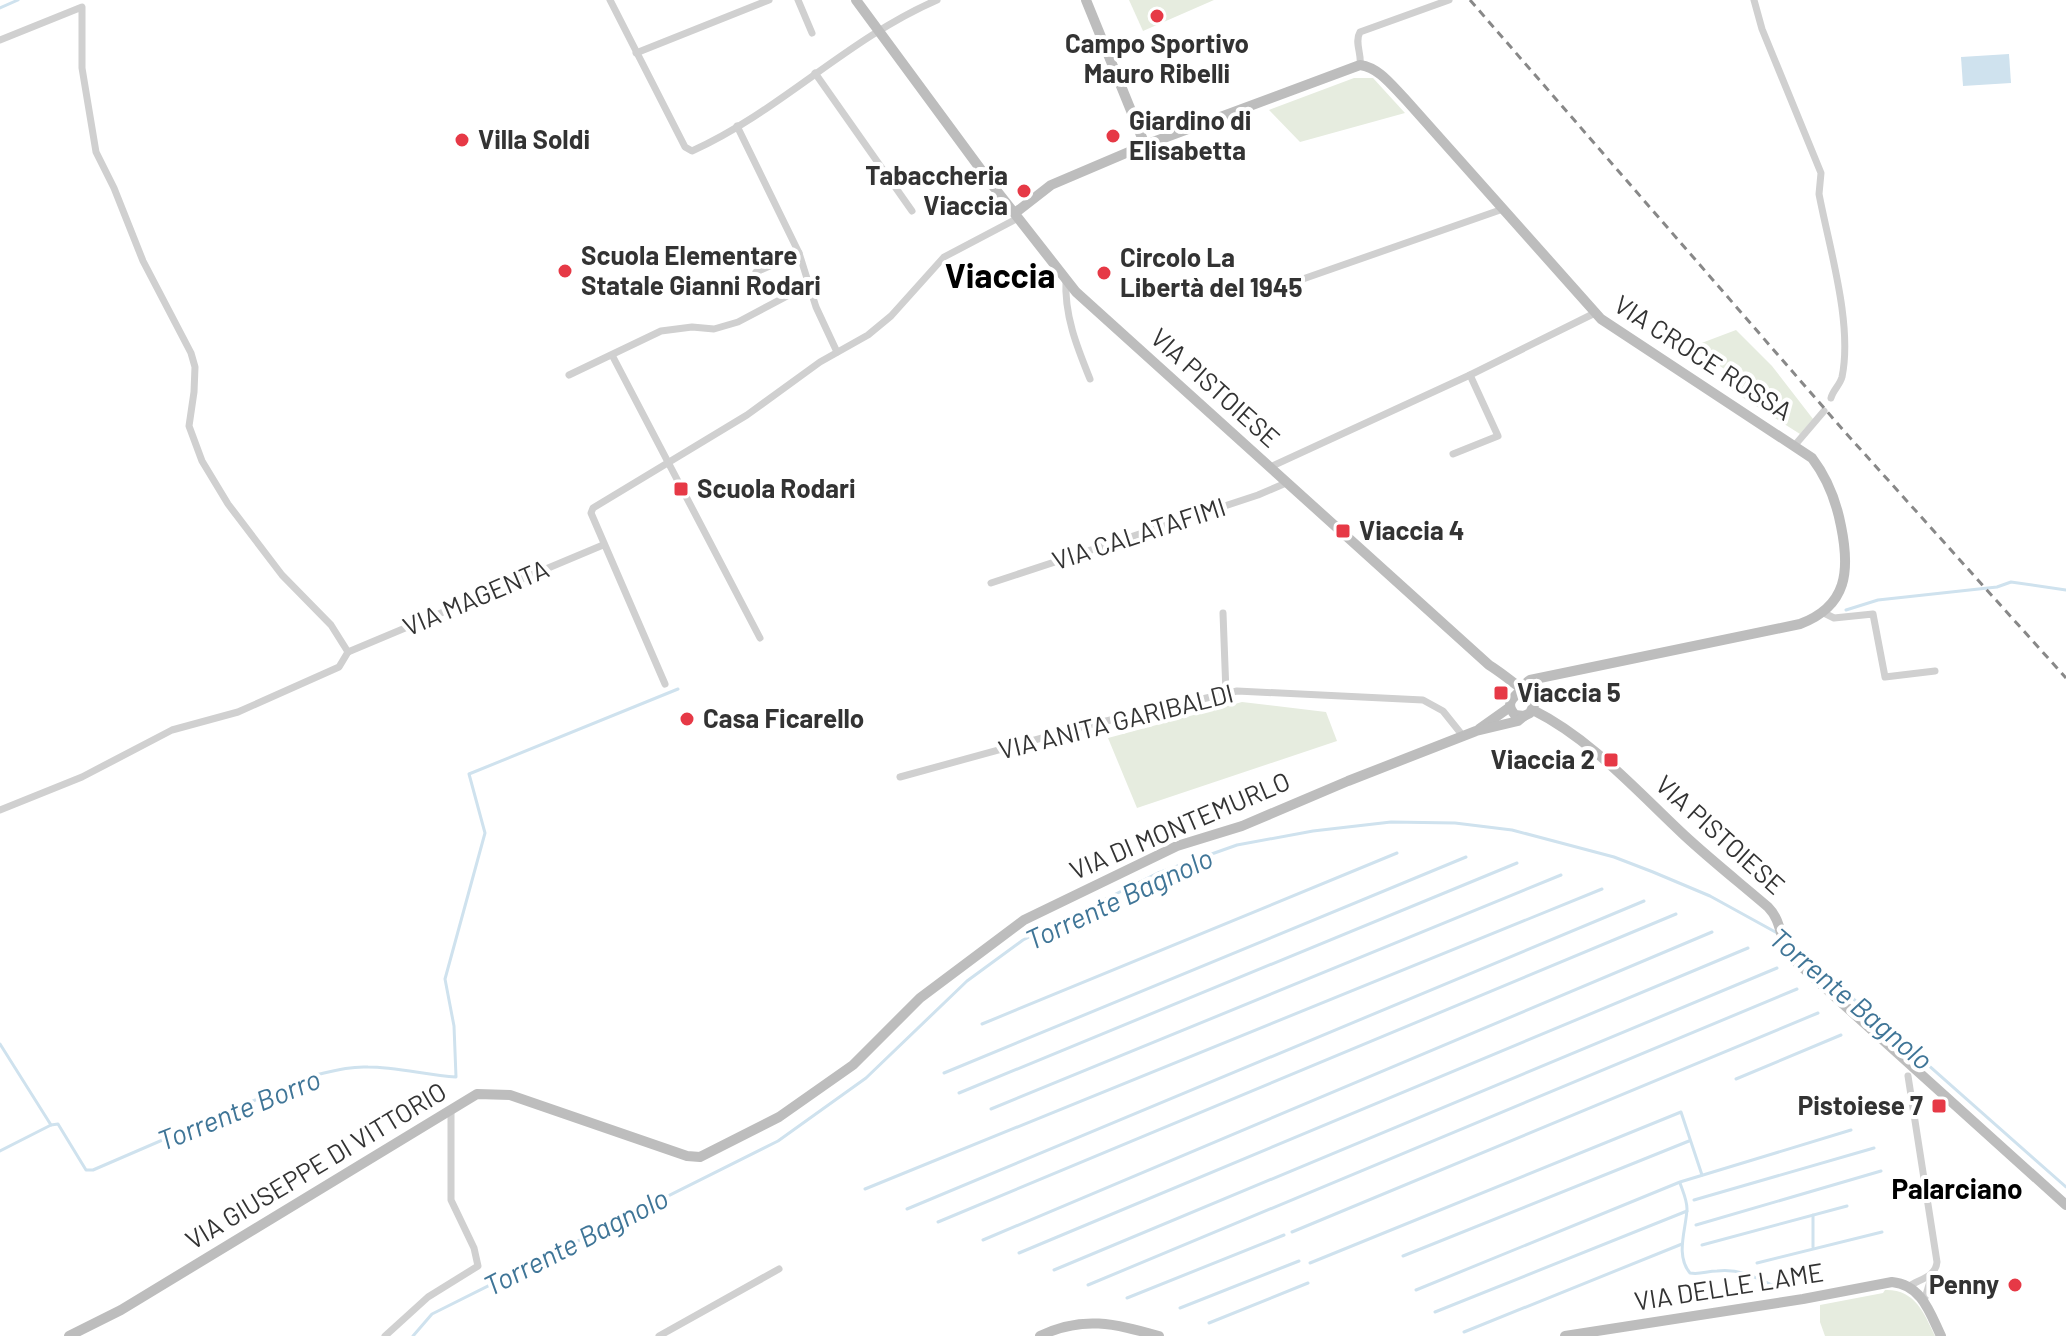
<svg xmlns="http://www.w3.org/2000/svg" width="2066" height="1336" viewBox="0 0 2066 1336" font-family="Barlow,sans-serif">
	<rect width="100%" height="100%" fill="#fff"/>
	<!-- green -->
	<g fill="#e6ecdf">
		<path d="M1129 0H1214L1143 31Z"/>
		<path d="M1354 78H1373L1405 113 1300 142 1269 110Z"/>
		<path d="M1736 330 1772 366 1813 419 1800 434 1731 390 1738 378 1691 347Z"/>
		<path d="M1242 702 1326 712 1337 741 1137 808 1108 738Z"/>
		<path d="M1885 1290C1915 1289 1924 1313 1935 1336H1825L1820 1322V1305L1883 1293Z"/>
	</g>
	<!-- water -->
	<path fill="#cfe2ee" d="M2009 54 2011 83 1963 86 1961 57Z"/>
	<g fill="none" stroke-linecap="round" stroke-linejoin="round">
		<!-- stream -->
		<g stroke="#cfe2ee" stroke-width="3">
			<path d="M0 8 18 0"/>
			<path d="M1846 610 1878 600 1997 587 2011 582 2066 590"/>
			<path d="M1788 941 2066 1187"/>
			<path d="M982 1024 1397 853"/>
			<path d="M0 1044 51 1125"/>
			<path d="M944 1073 1466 857"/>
			<path d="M1736 1079 1841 1035"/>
			<path d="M959 1093 1517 863"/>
			<path d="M991 1109 1561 875"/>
			<path d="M0 1151 51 1125 58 1124 86 1170H93L311 1076C330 1072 348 1066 368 1067 396 1067 427 1075 456 1077L454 1026 445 979 485 833 469 774 678 689"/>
			<path d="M1680 1183C1683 1192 1687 1200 1687 1209 1686 1230 1675 1255 1690 1273 1700 1275 1707 1271 1717 1271 1741 1268 1759 1279 1780 1289"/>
			<path d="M865 1189 1602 889"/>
			<path d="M1694 1200 1874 1148"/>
			<path d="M907 1209 1644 901"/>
			<path d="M938 1222 1676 914"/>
			<path d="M1696 1225 1881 1171"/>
			<path d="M1292 1232 1818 1013"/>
			<path d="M983 1240 1712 932"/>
			<path d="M1702 1245 1847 1206"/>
			<path d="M1813 1247V1215"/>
			<path d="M1019 1253 1748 948"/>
			<path d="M1403 1256 1689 1141"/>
			<path d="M1310 1263 1681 1112 1702 1175"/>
			<path d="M1757 1263 1882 1232"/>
			<path d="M1054 1270 1777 968"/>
			<path d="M1088 1285 1797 989"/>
			<path d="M1416 1290 1680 1182 1851 1130"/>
			<path d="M1127 1298 1284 1235"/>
			<path d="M1180 1308 1299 1261"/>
			<path d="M1435 1312 1687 1211"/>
			<path d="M1209 1323 1308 1283"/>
			<path d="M1464 1332 1682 1244"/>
			<path d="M413 1336 432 1314 778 1141 866 1078 967 981 1023 940 1158 873 1237 845 1313 831 1391 822 1455 823 1512 830 1614 857 1653 872 1710 896 1779 934"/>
		</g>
		<!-- street -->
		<g stroke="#d0d0d0" stroke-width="7">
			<path d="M610 0 685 147 692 151C779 112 847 39 937 0"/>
			<path d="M798 0 812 33"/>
			<path d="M1754 0 1762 29 1821 173 1819 194C1829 247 1853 324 1842 377 1840 385 1833 390 1831 398"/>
			<path d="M0 40 82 7V68L96 152 114 188 143 261 191 353 195 367 194 392 189 426 202 461 228 504 282 575 331 625 348 652"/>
			<path d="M636 53 769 0"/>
			<path d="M1360 65C1362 54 1354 42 1360 32L1449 0"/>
			<path d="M815 73 912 211"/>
			<path d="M737 126 799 253 816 307 837 352"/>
			<path d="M756 272 799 253"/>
			<path d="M1066 279C1064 315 1077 347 1090 379"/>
			<path d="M1280 287 1503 209"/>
			<path d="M612 355 760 638"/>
			<path d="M569 375 661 331 692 327 714 329 738 322 808 285"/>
			<path d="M1795 445 1824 411"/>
			<path d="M1453 454 1498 436 1470 375"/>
			<path d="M1270 467 1470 375 1595 313"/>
			<path d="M991 583 1258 495 1286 483"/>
			<path d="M1822 612 1834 618 1873 614 1885 677 1935 671"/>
			<path d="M1223 613 1226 693"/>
			<path d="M348 652 603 545"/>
			<path d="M665 684 591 513 593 508 747 415 820 362 868 335 891 316 944 257 1018 218"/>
			<path d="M900 777 1093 724 1237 691 1423 700 1443 711 1463 736"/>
			<path d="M0 810 82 777 172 730 238 712 339 667 348 652"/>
			<path d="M1908 1287C1919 1279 1936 1277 1937 1262L1908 1076"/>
			<path d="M1924 1301 1932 1275"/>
			<path d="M385 1336 428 1297 478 1266 474 1248 451 1200V1109"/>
			<path d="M659 1336 779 1269"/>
		</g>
		<!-- secondary -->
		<g stroke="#bdbdbd" stroke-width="10">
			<path d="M856 0 993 186 1076 292 1489 665C1505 675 1518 687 1532 696L1534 705 1530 713 1524 716 1515 715C1504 702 1514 698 1522 689 1524 686 1526 682 1530 680L1800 624C1848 606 1850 570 1841 526 1836 500 1828 479 1812 458L1601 319 1406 100C1392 86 1380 68 1360 65L1145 145 1051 185 1015 213"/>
			<path d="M1086 0 1145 145"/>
			<path d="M1533 710C1591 739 1637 791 1684 835 1711 860 1740 883 1768 907 1783 922 1779 942 1792 958L2066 1205"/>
			<path d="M1479 729 1510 707"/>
			<path d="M69 1336 121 1310 477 1094 510 1095 687 1156 700 1157 779 1117 853 1065 920 998 1024 920 1177 846 1242 826 1348 781 1476 731 1518 721 1524 716"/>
			<path d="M1040 1336C1083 1315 1115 1324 1159 1336"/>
			<path d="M1565 1336 1803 1299 1892 1282C1922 1285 1930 1313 1941 1336"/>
		</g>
		<!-- rail -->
		<path stroke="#888" stroke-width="3" stroke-dasharray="8 6" stroke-linecap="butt" d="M1470 0 1844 431 2066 678"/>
	</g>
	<!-- markers -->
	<g fill="#e63946" stroke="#fff" stroke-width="3">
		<circle cx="1157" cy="16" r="8"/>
		<circle cx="1113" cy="136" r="8"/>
		<circle cx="462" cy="140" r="8"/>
		<circle cx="1024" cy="191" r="8"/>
		<circle cx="565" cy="271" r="8"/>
		<circle cx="1104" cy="273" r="8"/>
		<rect x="673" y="481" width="16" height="16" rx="4"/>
		<rect x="1335" y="523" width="16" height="16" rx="4"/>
		<rect x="1493" y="685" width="16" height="16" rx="4"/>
		<circle cx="687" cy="719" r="8"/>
		<rect x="1603" y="752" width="16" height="16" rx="4"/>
		<rect x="1931" y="1098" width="16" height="16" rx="4"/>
		<circle cx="2015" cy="1285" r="8"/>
	</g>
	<g text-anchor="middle" stroke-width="8" stroke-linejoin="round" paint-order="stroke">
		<!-- poi labels -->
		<g font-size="26" font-weight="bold" fill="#333" stroke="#fff" text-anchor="start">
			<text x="1157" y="53" text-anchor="middle">Campo Sportivo<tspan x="1157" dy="30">Mauro Ribelli</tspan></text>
			<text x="1129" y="130">Giardino di<tspan x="1129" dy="30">Elisabetta</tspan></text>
			<text x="478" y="149">Villa Soldi</text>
			<text x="1008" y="185" text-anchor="end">Tabaccheria<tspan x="1008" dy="30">Viaccia</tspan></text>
			<text x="581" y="265">Scuola Elementare<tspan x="581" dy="30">Statale Gianni Rodari</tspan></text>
			<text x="1120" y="267">Circolo La<tspan x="1120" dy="30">Libertà del 1945</tspan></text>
			<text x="697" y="498">Scuola Rodari</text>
			<text x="1359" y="540">Viaccia 4</text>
			<text x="1517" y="702">Viaccia 5</text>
			<text x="703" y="728">Casa Ficarello</text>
			<text x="1595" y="769" text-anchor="end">Viaccia 2</text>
			<text x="1923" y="1115" text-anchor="end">Pistoiese 7</text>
			<text x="1999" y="1294" text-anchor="end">Penny</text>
		</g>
		<!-- street labels -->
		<g font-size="26" fill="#333" stroke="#fff">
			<text transform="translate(1703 358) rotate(33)" y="9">VIA CROCE ROSSA</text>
			<text transform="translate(1215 388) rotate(42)" y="9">VIA PISTOIESE</text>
			<text transform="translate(1139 534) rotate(-18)" y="9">VIA CALATAFIMI</text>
			<text transform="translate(476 598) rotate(-23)" y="9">VIA MAGENTA</text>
			<text transform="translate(1116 722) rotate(-14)" y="9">VIA ANITA GARIBALDI</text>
			<text transform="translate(1180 826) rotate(-23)" y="9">VIA DI MONTEMURLO</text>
			<text transform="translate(1720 835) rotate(42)" y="9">VIA PISTOIESE</text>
			<text transform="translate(316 1166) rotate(-31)" y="9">VIA GIUSEPPE DI VITTORIO</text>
			<text transform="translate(1729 1287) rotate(-9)" y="9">VIA DELLE LAME</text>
		</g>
		<!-- water labels -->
		<g font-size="28" font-style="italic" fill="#3f7597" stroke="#fff">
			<text transform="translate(1119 899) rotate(-25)" y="10">Torrente Bagnolo</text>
			<text transform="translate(1851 999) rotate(40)" y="10">Torrente Bagnolo</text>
			<text transform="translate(239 1110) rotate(-22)" y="10">Torrente Borro</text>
			<text transform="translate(576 1242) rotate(-27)" y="10">Torrente Bagnolo</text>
		</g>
		<!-- neighbourhood labels -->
		<g font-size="28" font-weight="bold" fill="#000" stroke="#fff">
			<text x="1957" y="1199">Palarciano</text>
		</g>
		<!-- district labels -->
		<g font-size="34" font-weight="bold" fill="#000" stroke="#fff">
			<text x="1000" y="288">Viaccia</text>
		</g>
	</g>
</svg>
